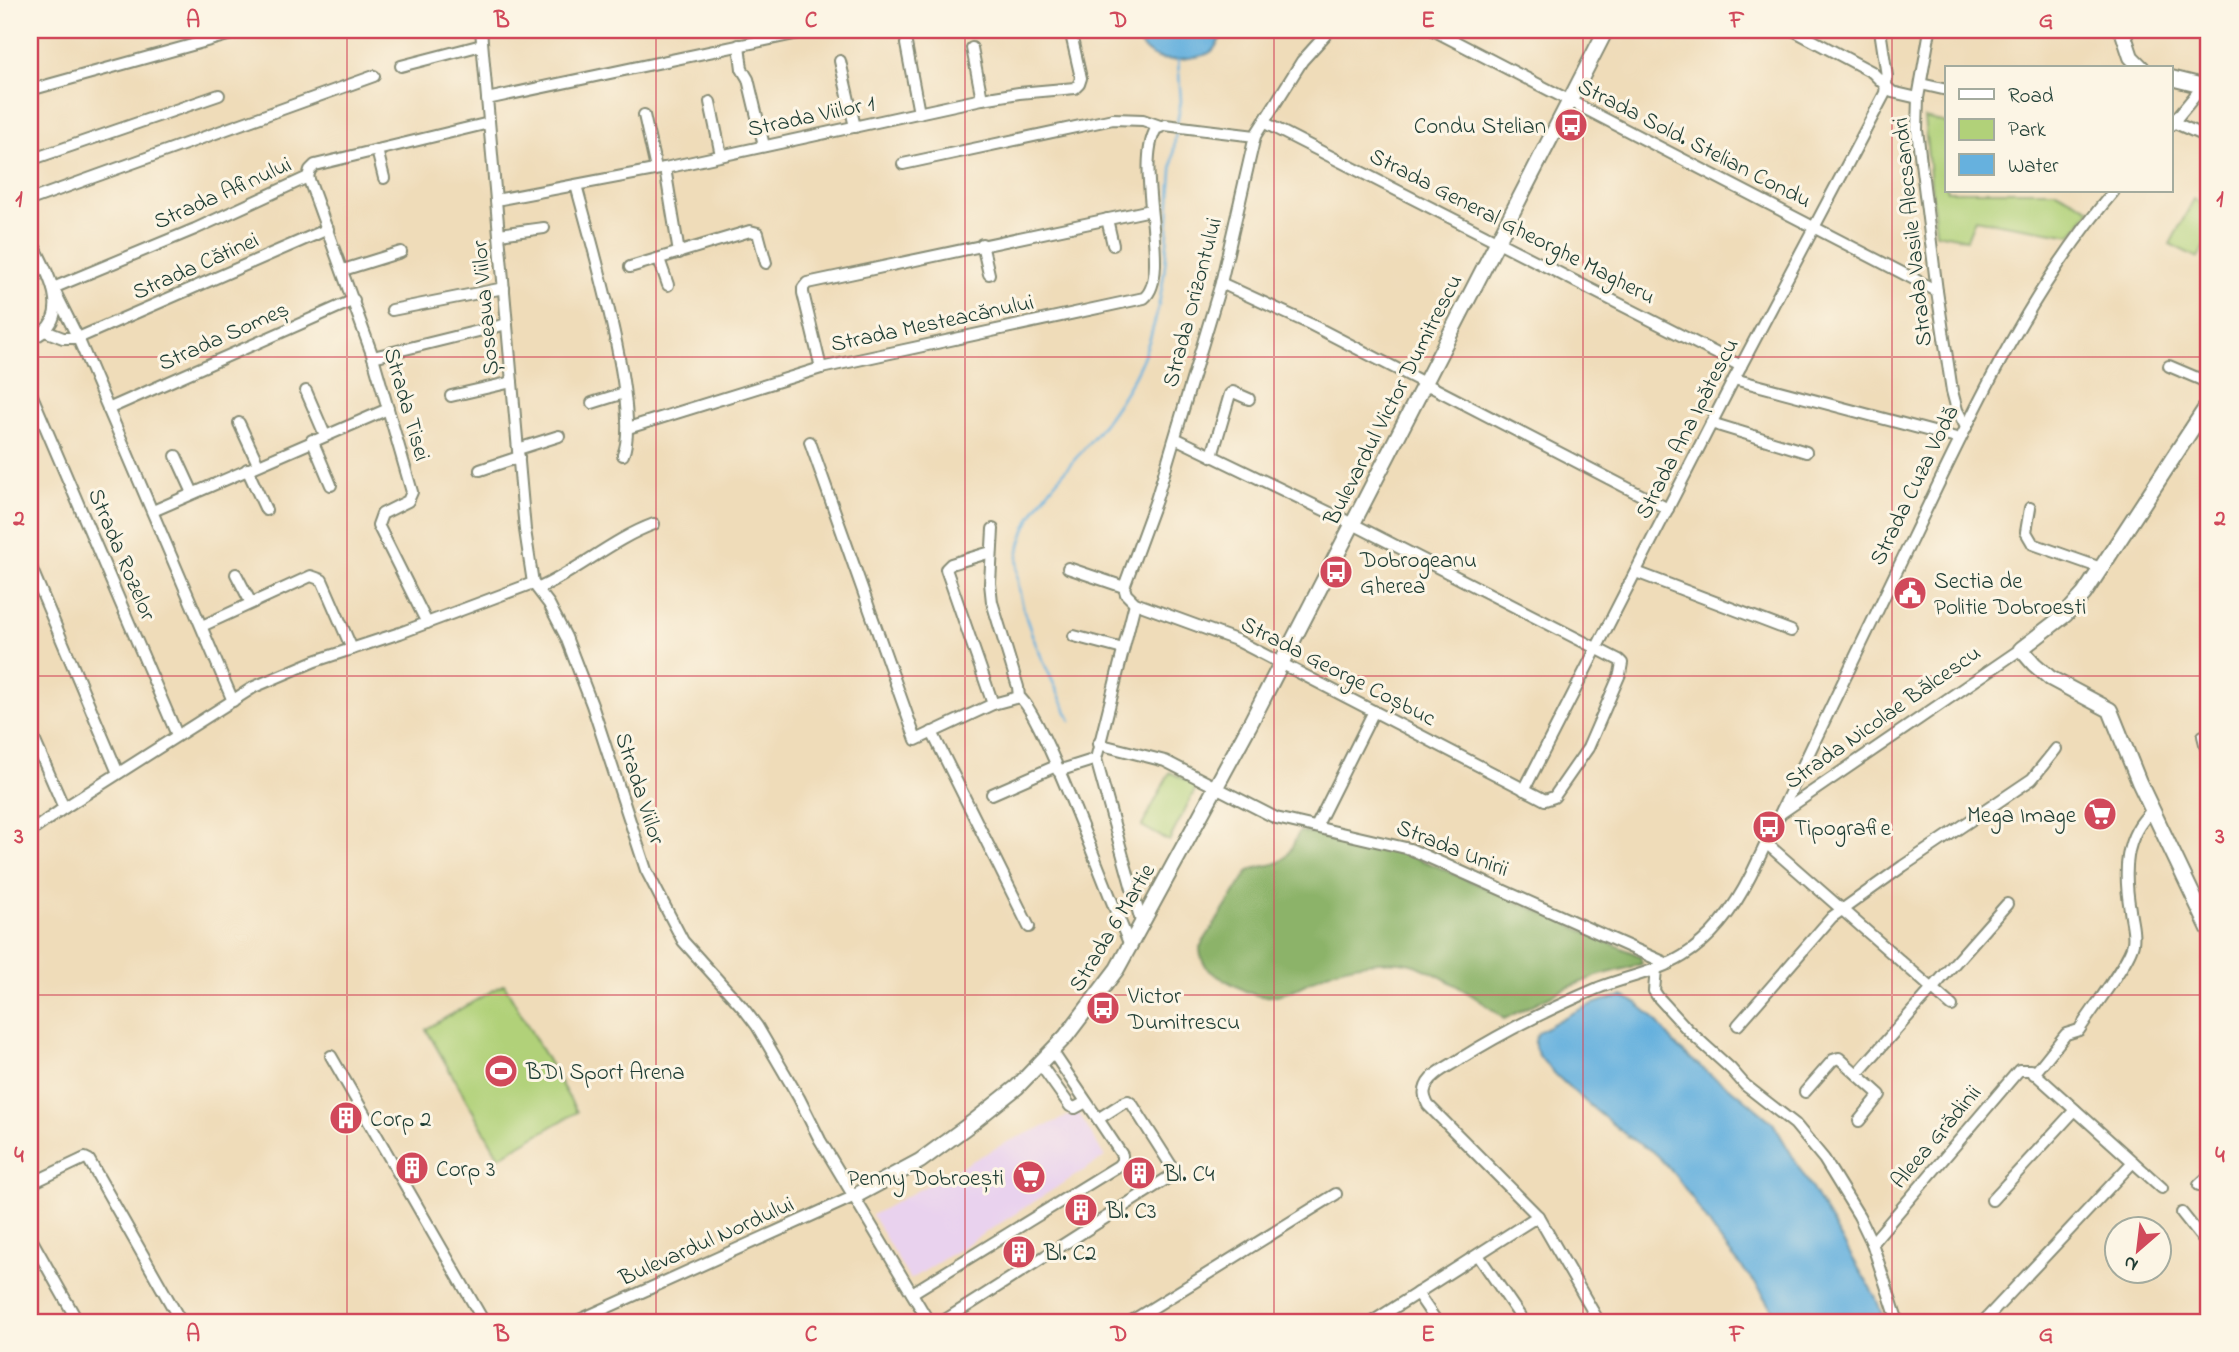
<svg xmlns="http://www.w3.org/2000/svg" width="2239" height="1352" viewBox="0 0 2239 1352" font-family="'Indie Flower',sans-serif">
	<rect width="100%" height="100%" fill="#fcf5e5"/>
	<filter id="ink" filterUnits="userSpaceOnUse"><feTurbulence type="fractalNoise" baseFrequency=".0143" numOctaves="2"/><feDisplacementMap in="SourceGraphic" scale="14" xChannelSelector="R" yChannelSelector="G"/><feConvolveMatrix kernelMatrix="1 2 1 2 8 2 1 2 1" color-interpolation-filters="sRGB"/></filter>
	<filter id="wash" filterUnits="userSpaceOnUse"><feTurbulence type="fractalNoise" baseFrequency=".00686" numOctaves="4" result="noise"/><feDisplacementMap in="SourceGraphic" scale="28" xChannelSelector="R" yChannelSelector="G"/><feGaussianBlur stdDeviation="1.57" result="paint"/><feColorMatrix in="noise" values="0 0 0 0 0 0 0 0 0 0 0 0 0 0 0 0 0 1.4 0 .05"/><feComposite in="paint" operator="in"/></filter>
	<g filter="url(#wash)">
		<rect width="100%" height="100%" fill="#efdcb9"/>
		<!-- built -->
		<path fill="#e9d2ee" d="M1078 1112 1105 1157 910 1280 872 1215 1007 1142Z"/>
		<!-- green -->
		<g fill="#b1d179" stroke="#688756" stroke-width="2">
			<path d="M1924 118 1947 123V191H2056L2091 209 2071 235 1975 219 1967 239 1936 233Z"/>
			<path d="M2194 199 2209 207V237L2198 258 2170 244Z"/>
			<path d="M1170 772 1197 786 1169 841 1142 826Z"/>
			<path d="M504 984 577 1112 499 1157 426 1029Z"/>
		</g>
		<!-- forest -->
		<path fill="#8cb369" stroke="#56784e" stroke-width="2" d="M1300 831 1405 854 1434 865 1640 956 1642 964 1597 976 1564 989 1504 1019C1483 1001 1434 969 1407 963 1383 959 1349 964 1327 973 1306 982 1287 998 1262 996 1248 995 1236 985 1223 979 1209 972 1200 964 1200 947L1248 872C1260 864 1272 867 1281 861 1291 855 1294 840 1300 831Z"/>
		<!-- water -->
		<g fill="#66b1de" stroke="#427789" stroke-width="2">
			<path d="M1129 30H1226C1222 36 1218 43 1214 49 1208 56 1197 57 1188 58 1157 64 1146 56 1129 30Z"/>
			<path d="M1623 996 1635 1002 1651 1015 1679 1049 1712 1076 1740 1095 1773 1123 1875 1296 1885 1322H1777C1768 1294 1747 1274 1729 1252 1704 1220 1685 1181 1654 1153 1649 1148 1642 1146 1636 1142 1615 1127 1547 1072 1537 1052 1533 1045 1534 1039 1539 1032 1565 1016 1592 1001 1623 996Z"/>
		</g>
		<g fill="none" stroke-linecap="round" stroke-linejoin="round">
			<!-- stream -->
			<g stroke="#66b1de" stroke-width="2.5">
				<path d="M1177 123 1181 101 1178 60"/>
				<path d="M1071 721C1052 677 1024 630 1018 582 1010 525 1054 485 1087 445 1110 417 1130 389 1144 355 1173 281 1166 207 1176 130"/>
			</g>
		</g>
	</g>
	<g filter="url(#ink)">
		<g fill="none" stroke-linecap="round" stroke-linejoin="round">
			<defs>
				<g id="street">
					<path d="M481 30 525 530 533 583"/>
					<path d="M1433 30 1937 291"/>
					<path d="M1793 30 1872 72 1892 92 1918 98"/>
					<path d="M1930 30 1918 98 1917 130 1937 291 1952 391 1957 410 1966 427"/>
					<path d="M906 44 919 113"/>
					<path d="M739 45 742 69 748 79 764 146"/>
					<path d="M972 48 982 99"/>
					<path d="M840 61 855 127"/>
					<path d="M401 66 482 45"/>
					<path d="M1921 84 1947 90"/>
					<path d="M30 90 246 30"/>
					<path d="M487 99 813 30"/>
					<path d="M710 102 721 155"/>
					<path d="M644 115 656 169"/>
					<path d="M2173 122 2209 138"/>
					<path d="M1265 123 1741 366"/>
					<path d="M2171 125 2203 86"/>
					<path d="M377 150 384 178"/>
					<path d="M30 160 219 95"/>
					<path d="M903 164 1113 119 1143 120 1160 126"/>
					<path d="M665 168 679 253"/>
					<path d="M308 177 373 357 412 492 408 501 382 514 378 525 427 623"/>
					<path d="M576 185C590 238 642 410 623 455"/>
					<path d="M30 200 374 76"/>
					<path d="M496 200 665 168 982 99 1019 93 1075 88 1079 84 1081 78 1070 30"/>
					<path d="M1107 219 1113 245"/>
					<path d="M499 234 544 228"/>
					<path d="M30 237C41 262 72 307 44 331 40 335 34 337 30 340"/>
					<path d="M982 244 989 274"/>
					<path d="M659 259 668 285"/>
					<path d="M630 267 750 231 758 233 766 263"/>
					<path d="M343 270 401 252"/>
					<path d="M1221 283 1310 324 1668 509"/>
					<path d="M53 288 195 229 308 177 310 170 315 165 489 123"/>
					<path d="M53 288 78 338 233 701"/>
					<path d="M392 310 504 288"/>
					<path d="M45 331 63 338H78L328 229"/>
					<path d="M373 357 507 324"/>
					<path d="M2169 366 2209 383"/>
					<path d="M821 368 803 293V288L807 283 1151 210"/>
					<path d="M1734 379 1960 439"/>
					<path d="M30 391 177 735"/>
					<path d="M306 391 325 435"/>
					<path d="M451 396 512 382"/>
					<path d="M592 403 624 393"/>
					<path d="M108 409 354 300"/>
					<path d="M239 423 258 464"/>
					<path d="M1711 423 1806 452"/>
					<path d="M628 428 821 368 1144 298C1173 275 1133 168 1156 129L1165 125 1255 136"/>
					<path d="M1175 438 1353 524 1619 660 1622 663 1620 674 1588 748 1554 797 1545 800 1236 640 1135 603 1126 594 1124 587 1156 500 1221 283 1255 136 1302 61 1330 30"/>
					<path d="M312 440 331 485"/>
					<path d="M810 442 916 740 993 704 1019 697"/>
					<path d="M518 449 559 436"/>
					<path d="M176 456 193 493"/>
					<path d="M1212 456 1230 394 1233 392 1249 399"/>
					<path d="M247 469 266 510"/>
					<path d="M480 470 519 457"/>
					<path d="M2030 508 2026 532 2033 544 2101 568"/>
					<path d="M153 511 388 409"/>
					<path d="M993 529 990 583 992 602 1018 687 1019 697C1042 711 1112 908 1131 947"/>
					<path d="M991 552 951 564 946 569 993 704"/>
					<path d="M30 565 118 773"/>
					<path d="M1068 568 1124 587"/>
					<path d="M1636 572 1791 631"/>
					<path d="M236 574 251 603"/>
					<path d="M533 583 549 604 566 637 592 705 646 870 683 941 744 1009 757 1026 799 1098 820 1140 929 1322"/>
					<path d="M539 588C579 570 613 539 654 524"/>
					<path d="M1135 603 1096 759 1142 925"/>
					<path d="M202 626 311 576 322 580 352 649"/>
					<path d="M1074 636 1123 649"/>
					<path d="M30 730 64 808"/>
					<path d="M932 732 1029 927"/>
					<path d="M2203 736 2209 759"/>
					<path d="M1098 744 1165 761 1276 818 1410 849 1668 964"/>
					<path d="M1058 771 1096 759"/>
					<path d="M1524 790 1734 379 1885 93 1887 76 1880 30"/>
					<path d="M992 794 1056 766"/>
					<path d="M1781 813 2021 649"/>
					<path d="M1316 827 1374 711"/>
					<path d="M30 832 64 808 254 687 315 661 400 633 533 583"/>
					<path d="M1766 843 1952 1006"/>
					<path d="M1656 969 1654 991 1658 997 1689 1031 1731 1069 1745 1085 1795 1124 1824 1159 1859 1216 1872 1243 1898 1322"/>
					<path d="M1738 1025 1832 917 1903 866 2032 779 2056 749"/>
					<path d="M1052 1051 1098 1119"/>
					<path d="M331 1056 484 1322"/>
					<path d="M1040 1064 1070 1106 1075 1108 1086 1102"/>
					<path d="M1857 1074 2007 904"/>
					<path d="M2034 1074 2066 1034 2079 1030C2091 1011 2130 961 2133 943 2135 932 2131 921 2130 910 2124 874 2123 836 2153 810"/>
					<path d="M1805 1092 1833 1060 1839 1058 1880 1095 1859 1121"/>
					<path d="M30 1184 85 1158 89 1160 181 1322"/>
					<path d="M2199 1185 2209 1176"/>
					<path d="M1992 1200 2075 1110"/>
					<path d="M2182 1213 2209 1247"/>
					<path d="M30 1237 78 1322"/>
					<path d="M1872 1243 2019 1070H2031L2162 1188"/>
					<path d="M1478 1255 1524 1322"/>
					<path d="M912 1293 1118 1166 1122 1161V1155L1098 1119 1123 1103 1128 1101 1132 1104 1174 1170V1174L942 1322"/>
					<path d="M1417 1293 1437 1322"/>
					<path d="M575 1322 855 1196"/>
					<path d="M1130 1322 1336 1194"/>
					<path d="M1372 1322 1538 1216"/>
					<path d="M1599 1322 1538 1216 1428 1105C1426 1100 1423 1096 1425 1090 1428 1075 1448 1067 1460 1059 1505 1031 1549 1009 1598 988 1626 977 1657 972 1683 956 1714 937 1735 907 1751 875 1804 762 1859 649 1913 537 1971 416 2027 293 2114 191"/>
					<path d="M1983 1322 2133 1162"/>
				</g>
				<g id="secondary">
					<path d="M2122 30 2131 57 2142 68"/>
					<path d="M2171 78 2203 86 2209 79"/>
					<path d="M2209 403 2084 594 2065 615 2021 649 2034 664 2050 678 2110 710 2139 782 2209 929"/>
					<path d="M855 1196 920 1161 973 1122 1017 1087 1066 1036 1117 969 1249 726 1606 30"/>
				</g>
			</defs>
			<!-- street casing -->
			<use href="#street" stroke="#878c76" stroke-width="14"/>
			<!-- secondary casing -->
			<use href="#secondary" stroke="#878c76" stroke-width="18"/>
			<!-- street -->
			<use href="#street" stroke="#fff" stroke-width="10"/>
			<!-- secondary -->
			<use href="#secondary" stroke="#fff" stroke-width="14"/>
		</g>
	</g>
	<!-- grid -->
	<path fill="none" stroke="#d1495b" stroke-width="2" stroke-opacity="0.55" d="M347 30V1322M656 30V1322M965 30V1322M1274 30V1322M1583 30V1322M1892 30V1322M30 357H2209M30 676H2209M30 995H2209"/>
	<!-- icons -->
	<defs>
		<symbol id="bus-disc" viewBox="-11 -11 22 22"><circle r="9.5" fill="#d1495b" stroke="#fcf5e5"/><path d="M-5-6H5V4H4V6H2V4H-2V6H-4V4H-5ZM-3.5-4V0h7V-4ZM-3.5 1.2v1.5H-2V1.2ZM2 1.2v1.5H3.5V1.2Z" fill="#fff"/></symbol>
		<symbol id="civic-disc" viewBox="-11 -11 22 22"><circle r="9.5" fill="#d1495b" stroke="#fcf5e5"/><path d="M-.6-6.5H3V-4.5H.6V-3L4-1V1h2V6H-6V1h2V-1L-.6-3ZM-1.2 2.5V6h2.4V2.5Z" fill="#fff"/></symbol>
		<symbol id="supermarket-disc" viewBox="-11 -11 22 22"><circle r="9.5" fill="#d1495b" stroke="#fcf5e5"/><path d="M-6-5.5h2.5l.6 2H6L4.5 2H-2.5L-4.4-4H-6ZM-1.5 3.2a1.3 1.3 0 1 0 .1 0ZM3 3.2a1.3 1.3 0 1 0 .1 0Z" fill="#fff"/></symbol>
		<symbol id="stadium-disc" viewBox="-11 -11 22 22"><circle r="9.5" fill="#d1495b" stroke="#fcf5e5"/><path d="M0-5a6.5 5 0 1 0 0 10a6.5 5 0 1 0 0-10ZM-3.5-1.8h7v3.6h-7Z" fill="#fff"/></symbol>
		<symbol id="building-disc" viewBox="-11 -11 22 22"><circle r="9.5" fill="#d1495b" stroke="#fcf5e5"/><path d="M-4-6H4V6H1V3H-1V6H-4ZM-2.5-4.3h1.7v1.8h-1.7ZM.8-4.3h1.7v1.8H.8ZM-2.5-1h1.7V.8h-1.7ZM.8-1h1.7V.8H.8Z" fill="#fff"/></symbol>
	</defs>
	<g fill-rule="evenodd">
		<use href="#bus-disc" x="1552" y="106" width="38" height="38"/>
		<use href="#bus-disc" x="1317" y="553" width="38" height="38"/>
		<use href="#civic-disc" x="1891" y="574" width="38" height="38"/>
		<use href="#supermarket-disc" x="2081" y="795" width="38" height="38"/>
		<use href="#bus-disc" x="1750" y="808" width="38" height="38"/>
		<use href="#bus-disc" x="1084" y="989" width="38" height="38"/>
		<use href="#stadium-disc" x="482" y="1052" width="38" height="38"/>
		<use href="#building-disc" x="327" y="1099" width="38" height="38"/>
		<use href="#building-disc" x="393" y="1149" width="38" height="38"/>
		<use href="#building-disc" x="1120" y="1154" width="38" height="38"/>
		<use href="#supermarket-disc" x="1010" y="1158" width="38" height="38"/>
		<use href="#building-disc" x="1062" y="1191" width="38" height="38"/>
		<use href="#building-disc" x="1000" y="1233" width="38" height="38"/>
	</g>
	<g text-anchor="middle" stroke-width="6" stroke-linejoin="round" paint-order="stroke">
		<!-- street labels -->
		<g font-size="23" fill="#1f3d34" stroke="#fcf5e5">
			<text transform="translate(811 115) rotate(-12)" y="8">Strada Viilor 1</text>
			<text transform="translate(1695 142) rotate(27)" y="8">Strada Sold. Stelian Condu</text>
			<text transform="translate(222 192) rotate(-24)" y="8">Strada Afinului</text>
			<text transform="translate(1513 225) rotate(27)" y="8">Strada General Gheorghe Magheru</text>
			<text transform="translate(1911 232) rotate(-96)" y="8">Strada Vasile Alecsandri</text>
			<text transform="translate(195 265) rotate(-24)" y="8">Strada Cătinei</text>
			<text transform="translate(1191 302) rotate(-75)" y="8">Strada Orizontului</text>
			<text transform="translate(484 308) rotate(-95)" y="8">Șoseaua Viilor</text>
			<text transform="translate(932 322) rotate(-12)" y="8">Strada Mesteacănului</text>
			<text transform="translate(223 335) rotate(-24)" y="8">Strada Someș</text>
			<text transform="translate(1392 399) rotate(-63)" y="8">Bulevardul Victor Dumitrescu</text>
			<text transform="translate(408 404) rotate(74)" y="8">Strada Tisei</text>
			<text transform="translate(1686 428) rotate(-63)" y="8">Strada Ana Ipătescu</text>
			<text transform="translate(1913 485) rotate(-64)" y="8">Strada Cuza Vodă</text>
			<text transform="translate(123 554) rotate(67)" y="8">Strada Rozelor</text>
			<text transform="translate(1339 670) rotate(27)" y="8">Strada George Coșbuc</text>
			<text transform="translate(1882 716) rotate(-35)" y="8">Strada Nicolae Bălcescu</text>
			<text transform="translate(641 788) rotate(72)" y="8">Strada Viilor</text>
			<text transform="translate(1453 847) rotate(22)" y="8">Strada Unirii</text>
			<text transform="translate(1111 927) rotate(-59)" y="8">Strada 6 Martie</text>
			<text transform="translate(1935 1136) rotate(-50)" y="8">Aleea Grădinii</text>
			<text transform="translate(706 1240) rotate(-24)" y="8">Bulevardul Nordului</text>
		</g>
		<!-- poi labels -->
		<g font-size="23" fill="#1f3d34" stroke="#fcf5e5" text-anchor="start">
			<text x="1546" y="133" text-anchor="end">Condu Stelian</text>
			<text x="1360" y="567">Dobrogeanu<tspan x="1360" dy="26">Gherea</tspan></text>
			<text x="1934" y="588">Sectia de<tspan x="1934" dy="26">Politie Dobroesti</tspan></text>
			<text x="2076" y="822" text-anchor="end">Mega Image</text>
			<text x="1794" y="835">Tipografie</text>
			<text x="1128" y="1003">Victor<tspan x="1128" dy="26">Dumitrescu</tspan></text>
			<text x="526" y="1079">BDI Sport Arena</text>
			<text x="370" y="1126">Corp 2</text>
			<text x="436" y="1176">Corp 3</text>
			<text x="1164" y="1181">Bl. C4</text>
			<text x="1004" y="1185" text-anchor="end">Penny Dobroești</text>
			<text x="1106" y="1218">Bl. C3</text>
			<text x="1044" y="1260">Bl. C2</text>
		</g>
	</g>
	<!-- margin -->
	<rect width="2239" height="1352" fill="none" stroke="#fcf5e5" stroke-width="77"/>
	<!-- legend -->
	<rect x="1945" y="66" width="228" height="126" fill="#fcf5e5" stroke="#a4ab9e" stroke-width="2"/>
	<rect x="1959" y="89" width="35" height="10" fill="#ffffff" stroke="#a4ab9e" stroke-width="2"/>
	<text x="2008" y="102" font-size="21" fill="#1f3d34">Road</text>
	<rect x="1959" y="119" width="35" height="21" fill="#b1d179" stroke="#a4ab9e" stroke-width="2"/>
	<text x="2008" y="136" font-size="21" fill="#1f3d34">Park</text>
	<rect x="1959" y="154" width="35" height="21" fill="#66b1de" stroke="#a4ab9e" stroke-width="2"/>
	<text x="2008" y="172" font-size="21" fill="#1f3d34">Water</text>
	<!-- north arrow -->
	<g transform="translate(2138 1250) rotate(208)"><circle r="33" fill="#fcf5e5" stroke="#a4ab9e" stroke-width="2"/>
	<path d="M0-5L12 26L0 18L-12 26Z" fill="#d1495b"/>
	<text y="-10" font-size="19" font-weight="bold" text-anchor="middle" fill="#1f3d34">N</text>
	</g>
	<rect x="38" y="38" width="2162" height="1276" fill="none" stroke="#d1495b" stroke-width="2.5"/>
	<g font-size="23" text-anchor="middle" font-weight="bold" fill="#d1495b">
		<text x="193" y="27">A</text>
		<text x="502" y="27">B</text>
		<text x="811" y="27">C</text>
		<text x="1119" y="27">D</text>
		<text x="1428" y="27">E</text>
		<text x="1737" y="27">F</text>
		<text x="2046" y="27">G</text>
		<text x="19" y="206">1</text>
		<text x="2220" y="206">1</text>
		<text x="19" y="525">2</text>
		<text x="2220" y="525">2</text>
		<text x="19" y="843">3</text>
		<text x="2220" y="843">3</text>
		<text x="19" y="1162">4</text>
		<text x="2220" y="1162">4</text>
		<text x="193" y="1341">A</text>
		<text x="502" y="1341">B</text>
		<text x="811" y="1341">C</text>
		<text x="1119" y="1341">D</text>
		<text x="1428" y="1341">E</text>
		<text x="1737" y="1341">F</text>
		<text x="2046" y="1341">G</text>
	</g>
</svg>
